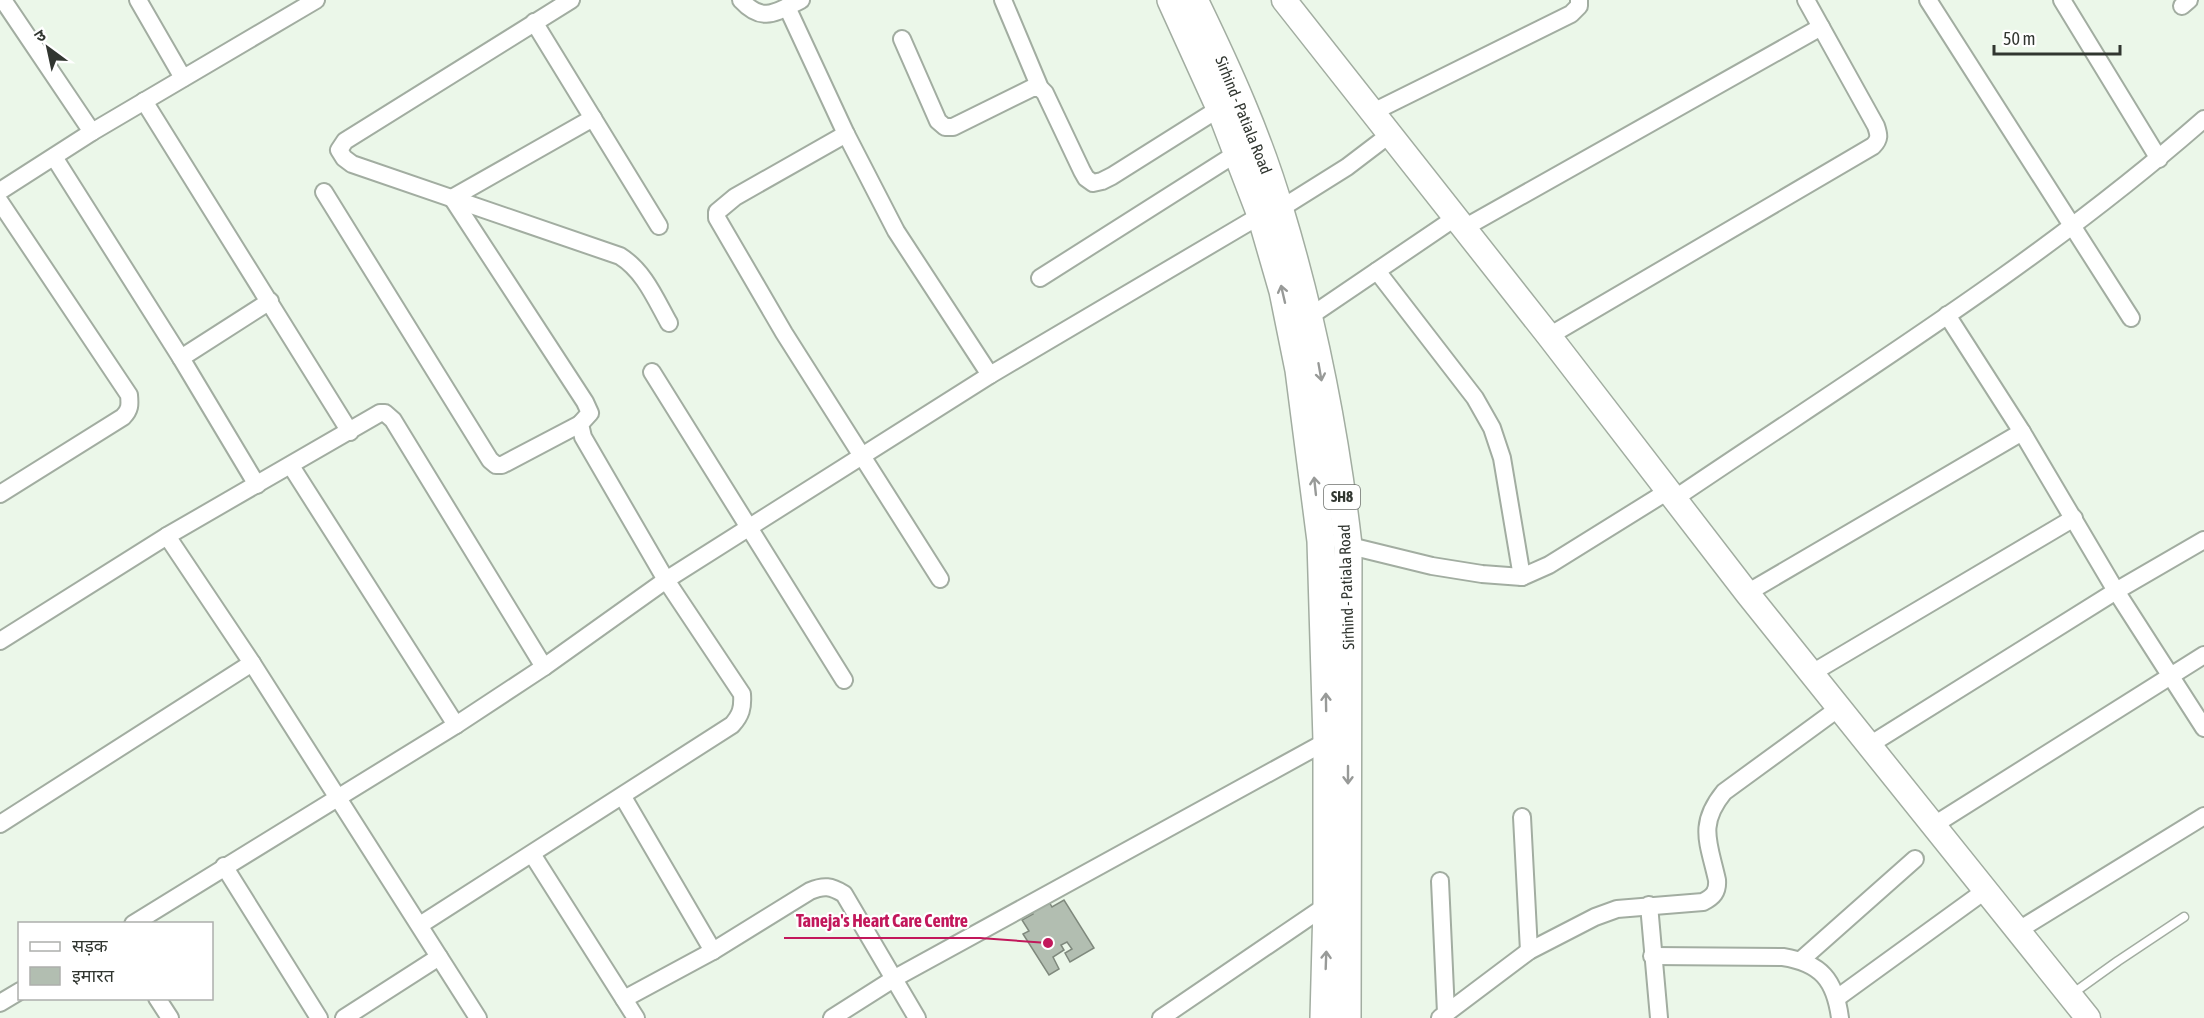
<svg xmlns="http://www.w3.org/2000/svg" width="2204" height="1018" viewBox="0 0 2204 1018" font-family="'Asap Condensed','Noto Sans Devanagari',sans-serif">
	<rect width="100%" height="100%" fill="#ebf7e9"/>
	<!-- building -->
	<path fill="#b2beb1" stroke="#7f897d" stroke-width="1.5" d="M1048 900 1052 907 1064 900 1094 948 1070 962 1065 953 1072 949 1067 942 1061 945 1064 950 1053 957 1059 969 1049 975 1023 934 1029 931 1022 920 1033 914 1030 910Z"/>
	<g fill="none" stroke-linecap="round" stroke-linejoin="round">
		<defs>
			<path id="lane" d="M2072 994 2118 961 2184 917"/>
			<g id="street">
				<path d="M3 0 92 132"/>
				<path d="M138 0 183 78"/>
				<path d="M571 0 345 141 339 150 344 158 352 164 620 256C644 271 655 298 669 323"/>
				<path d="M741 0C763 24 776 12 801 0"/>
				<path d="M1003 0 1040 88 1045 93 1082 171 1086 178 1093 183 1102 181 1112 176 1220 108"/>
				<path d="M1928 0 2131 318"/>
				<path d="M2062 0 2159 159"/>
				<path d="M2182 6 2189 0"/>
				<path d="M787 7 846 134 896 231 990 375"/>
				<path d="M534 22 659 226"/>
				<path d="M902 39 938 121 945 127H953L1032 88H1040"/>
				<path d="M144 101 350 432"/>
				<path d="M1371 113 1571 14 1579 6V0"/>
				<path d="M846 134 735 197 717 212V218L784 333 940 579"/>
				<path d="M54 157 181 358 257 485"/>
				<path d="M0 191 92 132 316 0"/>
				<path d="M324 192 490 460 496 465H502L580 424"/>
				<path d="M0 202 129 395C130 405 130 410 123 417L0 494"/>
				<path d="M1280 209 1347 167 1389 135"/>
				<path d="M1464 228 1821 27"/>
				<path d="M1377 271 1475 398 1492 428 1502 458 1522 577"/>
				<path d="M1040 278 1237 153"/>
				<path d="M1947 315 2022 432 2116 591 2204 728"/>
				<path d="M1309 317 1455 218"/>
				<path d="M1549 336 1873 146C1880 139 1879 135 1876 126L1806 0"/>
				<path d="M181 358 270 301"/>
				<path d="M652 372 844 680"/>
				<path d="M291 466 456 725"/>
				<path d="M1674 499C1854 377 2040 263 2204 119"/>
				<path d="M167 536 252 663 478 1018"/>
				<path d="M1342 544 1432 566 1482 574 1522 577 1549 565 1668 491"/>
				<path d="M1747 593 2022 432"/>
				<path d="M0 641 167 536 380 413H385L393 420 544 667"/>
				<path d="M1812 673 2074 518"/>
				<path d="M1871 744 2116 591 2204 540"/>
				<path d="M623 797 713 951"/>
				<path d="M1522 817 1529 951"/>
				<path d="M0 824 252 663"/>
				<path d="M1934 825 2204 655"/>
				<path d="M532 854 636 1018"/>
				<path d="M224 866 319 1018"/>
				<path d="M1440 881 1446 1013"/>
				<path d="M1649 905 1659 1018"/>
				<path d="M133 924 456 725 544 667 666 580 990 375 1261 215"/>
				<path d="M420 925 732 725C741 715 743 708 742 694L666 580 583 437 580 424 590 413 585 402 452 198 593 118"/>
				<path d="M2017 931 2204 816"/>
				<path d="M1652 956 1783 957C1821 963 1835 980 1840 1018"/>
				<path d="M1801 960 1915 859"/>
				<path d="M157 998 170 1018"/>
				<path d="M1837 998 1986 890"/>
				<path d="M624 999 713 951 810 891C824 885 831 886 844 894L917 1018"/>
				<path d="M0 1003 20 991"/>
				<path d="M344 1018 439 957"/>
				<path d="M832 1018 895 978 1327 741"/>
				<path d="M1161 1018 1327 905"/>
				<path d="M1440 1018 1529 951 1595 917 1617 909 1703 902C1713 897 1718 892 1717 880 1709 843 1697 825 1724 792L1839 708"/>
			</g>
			<path id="secondary" d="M1284 0 1549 336 1747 593 2088 1018"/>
			<g id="primary">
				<path d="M1171 0 1220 108 1261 215 1283 291 1299 370 1321 541 1327 741V905L1324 1018"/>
				<path d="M1194 0C1227 68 1259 138 1280 211 1313 320 1335 432 1348 545L1347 1018"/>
			</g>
		</defs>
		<!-- lane casing -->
		<use href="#lane" stroke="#a2ada1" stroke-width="11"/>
		<!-- street casing -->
		<use href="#street" stroke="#a2ada1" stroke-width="20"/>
		<!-- secondary casing -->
		<use href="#secondary" stroke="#a2ada1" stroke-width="27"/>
		<!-- primary casing -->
		<use href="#primary" stroke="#a2ada1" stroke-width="30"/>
		<!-- lane -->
		<use href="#lane" stroke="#fff" stroke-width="8"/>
		<!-- street -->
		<use href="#street" stroke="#fff" stroke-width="16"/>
		<!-- secondary -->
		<use href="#secondary" stroke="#fff" stroke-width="24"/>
		<!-- primary -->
		<use href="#primary" stroke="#fff" stroke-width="27"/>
	</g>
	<!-- one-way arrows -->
	<defs><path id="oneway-shaft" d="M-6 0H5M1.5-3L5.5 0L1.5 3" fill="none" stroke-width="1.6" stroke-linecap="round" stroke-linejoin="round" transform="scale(1.5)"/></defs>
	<g stroke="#989a98">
		<use href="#oneway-shaft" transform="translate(1283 294) rotate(-103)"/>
		<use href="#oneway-shaft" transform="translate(1320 372) rotate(80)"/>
		<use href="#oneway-shaft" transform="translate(1315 486) rotate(-96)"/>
		<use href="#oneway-shaft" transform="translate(1326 702) rotate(-91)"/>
		<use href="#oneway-shaft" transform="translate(1348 775) rotate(90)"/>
		<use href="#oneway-shaft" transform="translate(1326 960) rotate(-88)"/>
	</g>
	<g text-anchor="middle" stroke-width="4.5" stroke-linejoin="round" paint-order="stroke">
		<!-- shield labels -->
		<rect fill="#fff" stroke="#6f726e" stroke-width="1.5" x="1324" y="485" width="36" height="24" rx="4.5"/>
		<g font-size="15" font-weight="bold" fill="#313630">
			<text x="1342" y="502">SH8</text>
		</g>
		<!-- street labels -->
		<g font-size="16" fill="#313630" stroke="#fff">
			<text transform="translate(1244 115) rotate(68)" y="6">Sirhind - Patiala Road</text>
			<text transform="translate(1346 587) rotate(-92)" y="6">Sirhind - Patiala Road</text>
		</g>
	</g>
	<!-- callouts -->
	<path fill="none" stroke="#c2185b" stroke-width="2" d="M1048 943L980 938H784"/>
	<circle fill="#c2185b" stroke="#fff" stroke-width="2" cx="1048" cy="943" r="6"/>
	<g font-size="18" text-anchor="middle" font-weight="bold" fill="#c2185b" stroke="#fff" stroke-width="4.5" stroke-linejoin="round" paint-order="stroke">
		<text x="882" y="927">Taneja's Heart Care Centre</text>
	</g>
	<!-- legend -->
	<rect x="18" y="922" width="195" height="78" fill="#ffffff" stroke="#adafac" stroke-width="1.5"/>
	<rect x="30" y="942" width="30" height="9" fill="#ffffff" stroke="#adafac" stroke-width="1.5"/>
	<text x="72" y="952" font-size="18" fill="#313630">सड़क</text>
	<rect x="30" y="967" width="30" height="18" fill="#b2beb1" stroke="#adafac" stroke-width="1.5"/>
	<text x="72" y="982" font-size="18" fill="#313630">इमारत</text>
	<!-- north arrow -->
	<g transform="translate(48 48) rotate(327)" stroke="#ffffff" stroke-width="4.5" paint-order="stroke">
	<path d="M0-4.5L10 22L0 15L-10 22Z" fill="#313630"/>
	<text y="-9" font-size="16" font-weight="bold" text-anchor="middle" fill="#313630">उ</text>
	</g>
	<!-- scale -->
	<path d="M1994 45v9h126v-9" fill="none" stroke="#313630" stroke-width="3"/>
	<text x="2003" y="45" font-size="18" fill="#313630" stroke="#ffffff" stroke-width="4.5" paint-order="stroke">50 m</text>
</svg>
